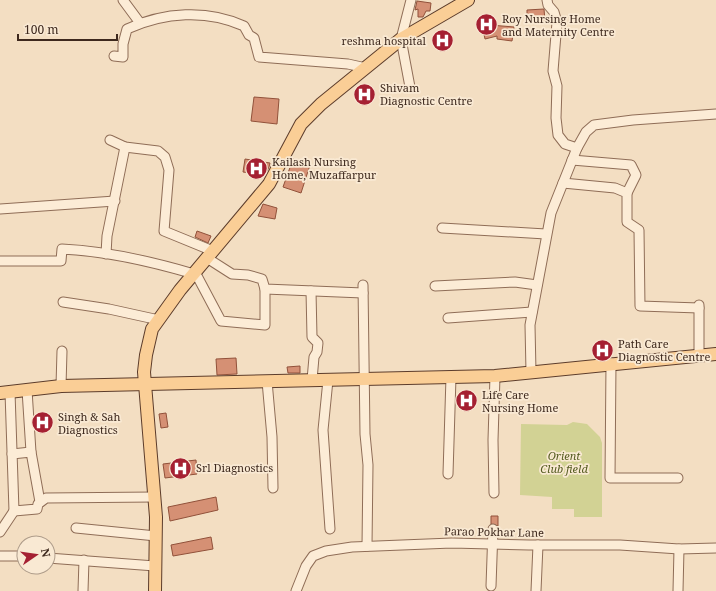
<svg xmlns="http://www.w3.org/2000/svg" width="716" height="591" viewBox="0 0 716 591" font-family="'Noto Serif',serif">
	<rect width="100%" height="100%" fill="#f3dec2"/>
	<!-- green -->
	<path fill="#d2d294" d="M573 422 587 424 600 437 602 443V517H574V509H552V497L520 495 521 424 567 425Z"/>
	<!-- building -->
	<g fill="#d59074" stroke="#91513a">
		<path d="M417 1 431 3 430 11H426L423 17H418V9L415 10Z"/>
		<path d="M527 10 544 9 545 21 527 23Z"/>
		<path d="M489 19 490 25 514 27 512 41 497 39V36L485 39 481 21Z"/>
		<path d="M368 89 369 97 361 98 360 90Z"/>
		<path d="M254 97 279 99 277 124 251 121Z"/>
		<path d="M245 159 270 163 269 167 265 175 243 172Z"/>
		<path d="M293 159 310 165 301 193 283 187Z"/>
		<path d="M263 204 277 208 275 219 258 216Z"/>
		<path d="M197 231 211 236 208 243 195 237Z"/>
		<path d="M608 346V355L596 356V347Z"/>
		<path d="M236 358 237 374 217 375 216 359Z"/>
		<path d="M300 366V373H288L287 367Z"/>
		<rect x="459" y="397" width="16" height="9"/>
		<path d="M166 413 168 427 161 428 159 414Z"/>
		<path d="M196 460 197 474 165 478 163 464Z"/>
		<path d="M216 497 218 510 170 521 168 507Z"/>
		<path d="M491 516H498V526L491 524Z"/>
		<path d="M211 537 213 549 173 556 171 545Z"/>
	</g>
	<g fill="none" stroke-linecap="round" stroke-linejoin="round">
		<defs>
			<g id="minor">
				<path d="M123 0 140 23"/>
				<path d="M547 0 548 5 554 12 557 22 553 71 557 86 556 118 558 135 565 144 577 148"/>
				<path d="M114 56 123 57V44L127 29C164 12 207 9 244 26L249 35 254 38 259 57 348 64 366 68"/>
				<path d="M410 87 401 39 411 0"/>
				<path d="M110 140 125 147 158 151 165 157 169 170 164 231 213 251"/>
				<path d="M572 160 631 165 636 175 627 193"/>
				<path d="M563 183 615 188 627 193V222L639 230 640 306 699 308"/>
				<path d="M0 209 115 201"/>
				<path d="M442 228 546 234"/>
				<path d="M106 254 107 236 125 147"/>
				<path d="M207 258 232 274 248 275 262 279 265 289 363 293"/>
				<path d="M0 261H61L62 249C107 251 150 261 194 274"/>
				<path d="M195 272 221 321 265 325V289"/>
				<path d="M363 285 365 434 368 465 367 546"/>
				<path d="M435 286 515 282 537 285"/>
				<path d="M311 291 312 337 318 343 317 352 314 357 312 380"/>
				<path d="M63 302 109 309 159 320"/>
				<path d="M699 305V356"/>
				<path d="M448 318 532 312"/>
				<path d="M611 363 610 478H678"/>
				<path d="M531 372 530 325 551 213 577 148 586 132 594 125 633 120 716 114"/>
				<path d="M328 380 323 430 330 529"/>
				<path d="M267 381 272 437 273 488"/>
				<path d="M61 386 62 351"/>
				<path d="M27 390 31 452"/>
				<path d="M10 392 14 511 37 509 38 504 46 498 154 497"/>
				<path d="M12 454 31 452 40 502"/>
				<path d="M448 474 451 377"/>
				<path d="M494 493 493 440 495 376"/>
				<path d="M76 528 156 536"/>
				<path d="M0 532 14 511"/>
				<path d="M0 556H24"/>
				<path d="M48 558 155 566"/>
				<path d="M491 586 493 529"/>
				<path d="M83 591 84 560"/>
				<path d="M296 591 306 566 313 556 326 551 352 547 452 543 529 545H620L679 549 716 548"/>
				<path d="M536 591 538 545"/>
				<path d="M678 591 679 549"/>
			</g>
			<g id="major">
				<path d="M0 393 61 386 495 376 716 354"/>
				<path d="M155 591 156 517 144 372 146 355 152 329 180 290 269 184 301 124 321 104 401 39 468 0"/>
			</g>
		</defs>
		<!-- minor casing -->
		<use href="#minor" stroke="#8f6d57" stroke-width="11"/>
		<!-- major casing -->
		<use href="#major" stroke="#5c3c2b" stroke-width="14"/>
		<!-- minor -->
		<use href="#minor" stroke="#fcecd6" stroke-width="9"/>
		<!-- major -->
		<use href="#major" stroke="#face96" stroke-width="12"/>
	</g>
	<!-- icons -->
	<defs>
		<symbol id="hospital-disc" viewBox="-11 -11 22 22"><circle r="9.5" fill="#a52032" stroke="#f9e9d3"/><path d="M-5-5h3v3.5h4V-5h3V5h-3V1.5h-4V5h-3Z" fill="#fff"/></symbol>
	</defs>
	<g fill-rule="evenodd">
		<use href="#hospital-disc" x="474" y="12" width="25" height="25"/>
		<use href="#hospital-disc" x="430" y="28" width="25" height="25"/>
		<use href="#hospital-disc" x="352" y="82" width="25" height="25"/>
		<use href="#hospital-disc" x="244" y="156" width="25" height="25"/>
		<use href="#hospital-disc" x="590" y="338" width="25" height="25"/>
		<use href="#hospital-disc" x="454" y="388" width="25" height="25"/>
		<use href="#hospital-disc" x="30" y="410" width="25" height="25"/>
		<use href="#hospital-disc" x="168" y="456" width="25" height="25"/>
	</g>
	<g text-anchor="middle" stroke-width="3.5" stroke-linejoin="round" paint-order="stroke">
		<!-- poi labels -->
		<g font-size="11" fill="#3d281d" stroke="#f9e9d3" text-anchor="start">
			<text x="502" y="23">Roy Nursing Home<tspan x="502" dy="13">and Maternity Centre</tspan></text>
			<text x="426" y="45" text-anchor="end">reshma hospital</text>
			<text x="380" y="92">Shivam<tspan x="380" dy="13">Diagnostic Centre</tspan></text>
			<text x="272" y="166">Kailash Nursing<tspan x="272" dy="13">Home, Muzaffarpur</tspan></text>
			<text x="618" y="348">Path Care<tspan x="618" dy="13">Diagnostic Centre</tspan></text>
			<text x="482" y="399">Life Care<tspan x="482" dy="13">Nursing Home</tspan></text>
			<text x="58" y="421">Singh &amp; Sah<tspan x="58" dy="13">Diagnostics</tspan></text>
			<text x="196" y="472">Srl Diagnostics</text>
		</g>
		<!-- park labels -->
		<g font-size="11" font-style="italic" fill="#555c21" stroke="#f9e9d3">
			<text x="564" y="460">Orient<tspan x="564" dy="13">Club field</tspan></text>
		</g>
		<!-- street labels -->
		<g font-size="11" fill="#3d281d" stroke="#f9e9d3">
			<text transform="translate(494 532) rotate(1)" y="4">Parao Pokhar Lane</text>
		</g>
	</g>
	<!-- north arrow -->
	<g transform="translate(36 555) rotate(77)"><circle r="19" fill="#f9e9d3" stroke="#ae9c8a"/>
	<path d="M0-3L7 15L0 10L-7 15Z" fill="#a52032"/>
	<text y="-6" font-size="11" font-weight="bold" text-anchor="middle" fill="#3d281d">N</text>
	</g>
	<!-- scale -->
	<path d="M18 34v6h99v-6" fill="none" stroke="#3d281d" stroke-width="2"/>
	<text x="24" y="34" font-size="12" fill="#3d281d" stroke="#f9e9d3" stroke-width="3" paint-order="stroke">100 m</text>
</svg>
